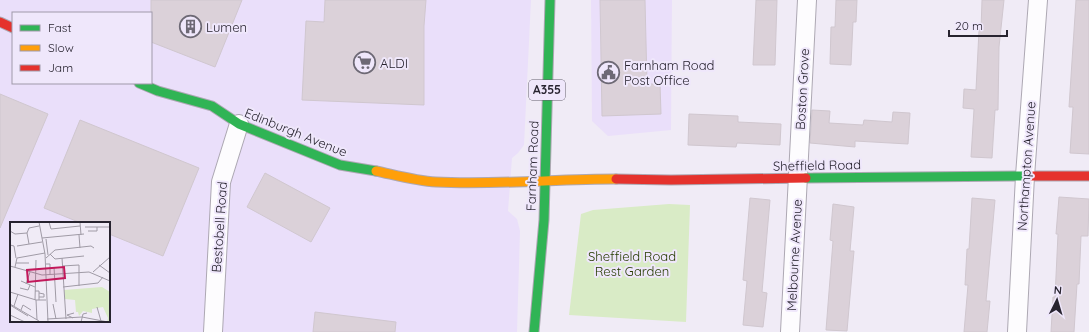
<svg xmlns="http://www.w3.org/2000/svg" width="1089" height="332" viewBox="0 0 1089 332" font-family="Quicksand,sans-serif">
	<rect width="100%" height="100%" fill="#f0ebf6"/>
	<!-- built -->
	<g fill="#eadffa" fill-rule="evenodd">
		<path d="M0 0H531L524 145 518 153 512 158 508 211 517 219 520 231 517 332H0ZM13 13H151V83H13ZM11 223H109V321H11Z"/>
		<path d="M591 0H672L671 130 608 136 592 121Z"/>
	</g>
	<!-- green -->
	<path fill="#d9ebc6" d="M669 204 690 205 686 322 569 315 581 214 593 210Z"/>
	<!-- building -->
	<g fill="#dbd1d9" stroke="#d0c7cf">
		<path d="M151 0H242L215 67 151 42Z"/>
		<path d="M325 0H426L424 26V105L302 100 306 21 324 22Z"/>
		<path d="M600 0H645L647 84H660L661 114 602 116Z"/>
		<path d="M756 0H777L775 65H753Z"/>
		<path d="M836 0H857L856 22H853L851 65 830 64 831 27H835Z"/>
		<path d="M982 0H1004L999 47 998 110H995L992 158 971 157 974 109 963 108 964 89 976 90 979 30H981Z"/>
		<path d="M1076 0H1089V154L1070 153 1073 107H1069Z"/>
		<path d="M0 94 48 114 0 228Z"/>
		<path d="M812 110 830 111 829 123 863 125 864 120 892 122 893 112 910 113 908 144 855 141V147L810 143Z"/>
		<path d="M689 114 738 116V122L781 124 780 145 737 143 736 147 688 145Z"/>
		<path d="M80 120 199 168 163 256 109 234V223H81L44 208Z"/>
		<path d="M265 173 330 208 311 242 247 207Z"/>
		<path d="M1059 197 1089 199 1088 236H1081L1079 284H1077L1074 332H1051L1053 297H1055L1058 234H1056Z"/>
		<path d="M750 198 770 200 762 292 767 293 763 327 743 325 747 281 743 280Z"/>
		<path d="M972 198 995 200 986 301H990L987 332H964L968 285H965L967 249H969Z"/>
		<path d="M833 204 854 207 850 251H854L847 331 826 330 833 241 830 240Z"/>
		<path d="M315 312 396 322 395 332H313Z"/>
	</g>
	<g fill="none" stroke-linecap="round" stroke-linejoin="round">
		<defs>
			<g id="street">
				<path d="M213 332 221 182 239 124"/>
				<path d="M790 332 807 0"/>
				<path d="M1017 332 1025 176 1038 0"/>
			</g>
			<g id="fast">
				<path d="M139 83 158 91 212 106 239 124 340 165 376 171"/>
				<path d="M806 178 1027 176"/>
				<path d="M534 332 544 220 550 0"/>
			</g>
			<path id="slow" d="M376 171C395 175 416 181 436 182 496 185 556 179 616 179"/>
			<g id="jam">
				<path d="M0 22 13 28"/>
				<path d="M1027 176H1089"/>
				<path d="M616 179 671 180 806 178"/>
			</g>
		</defs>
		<!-- street casing -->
		<use href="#street" stroke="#ada8b3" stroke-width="20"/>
		<!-- fast casing -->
		<use href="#fast" stroke="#ada8b3" stroke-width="11"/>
		<!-- slow casing -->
		<use href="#slow" stroke="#ada8b3" stroke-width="11"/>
		<!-- jam casing -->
		<use href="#jam" stroke="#ada8b3" stroke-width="11"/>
		<!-- street -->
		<use href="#street" stroke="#fdfcfe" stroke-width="18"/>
		<!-- fast -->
		<use href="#fast" stroke="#30b455" stroke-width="9"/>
		<!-- slow -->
		<use href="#slow" stroke="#ff9f0a" stroke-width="9"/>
		<!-- jam -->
		<use href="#jam" stroke="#e5322d" stroke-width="9"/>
	</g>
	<!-- icons -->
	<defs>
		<symbol id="building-ring" viewBox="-11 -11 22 22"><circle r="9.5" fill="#efe7fb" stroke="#6d6975" stroke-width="1.5"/><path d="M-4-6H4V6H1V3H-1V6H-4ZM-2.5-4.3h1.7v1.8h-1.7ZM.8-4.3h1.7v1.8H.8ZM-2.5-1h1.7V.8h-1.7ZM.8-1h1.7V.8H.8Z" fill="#6d6975"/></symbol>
		<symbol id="supermarket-ring" viewBox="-11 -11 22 22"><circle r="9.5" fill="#efe7fb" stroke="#6d6975" stroke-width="1.5"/><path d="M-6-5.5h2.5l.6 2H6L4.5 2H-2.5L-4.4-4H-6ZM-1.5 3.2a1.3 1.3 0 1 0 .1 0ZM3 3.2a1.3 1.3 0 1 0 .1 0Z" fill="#6d6975"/></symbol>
		<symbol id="civic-ring" viewBox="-11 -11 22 22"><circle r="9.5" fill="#efe7fb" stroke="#6d6975" stroke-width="1.5"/><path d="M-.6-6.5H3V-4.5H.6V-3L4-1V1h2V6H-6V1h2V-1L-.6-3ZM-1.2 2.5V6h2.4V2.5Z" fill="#6d6975"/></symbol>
	</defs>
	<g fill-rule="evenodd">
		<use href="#building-ring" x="178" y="14" width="25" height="25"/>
		<use href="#supermarket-ring" x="352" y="50" width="25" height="25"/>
		<use href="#civic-ring" x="596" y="60" width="25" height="25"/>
	</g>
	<g text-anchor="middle" stroke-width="4" stroke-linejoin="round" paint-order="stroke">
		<!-- shield labels -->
		<rect fill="#efe7fb" stroke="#635e6c" stroke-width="1" x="529" y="80" width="36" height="20" rx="3"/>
		<g font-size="12" font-weight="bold" fill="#27232f">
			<text x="547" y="94">A355</text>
		</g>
		<!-- poi labels -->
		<g font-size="13" fill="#27232f" stroke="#efe7fb" text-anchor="start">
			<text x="206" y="32">Lumen</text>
			<text x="380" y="68">ALDI</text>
			<text x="624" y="70">Farnham Road<tspan x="624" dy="15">Post Office</tspan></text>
		</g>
		<!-- street labels -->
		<g font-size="13" fill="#27232f" stroke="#efe7fb">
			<text transform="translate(802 89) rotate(-87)" y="5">Boston Grove</text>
			<text transform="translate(296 132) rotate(22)" y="5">Edinburgh Avenue</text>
			<text transform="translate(817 165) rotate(-1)" y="5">Sheffield Road</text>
			<text transform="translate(532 166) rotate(-88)" y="5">Farnham Road</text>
			<text transform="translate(1026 166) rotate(-86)" y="5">Northampton Avenue</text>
			<text transform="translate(219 227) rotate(-86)" y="5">Bestobell Road</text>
			<text transform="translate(794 255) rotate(-87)" y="5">Melbourne Avenue</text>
		</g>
		<!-- park labels -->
		<g font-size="13" fill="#263c00" stroke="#efe7fb">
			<text x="632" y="261">Sheffield Road<tspan x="632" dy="15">Rest Garden</tspan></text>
		</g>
	</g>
	<!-- overview -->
	<g transform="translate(10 222)">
		<rect width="100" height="100" fill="#f0ebf6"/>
		<path d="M92 65 100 70V100H97L98 96 93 85 82 87V91L73 89 69 94 68 90H66L65 78 55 77 54 68Z" fill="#d9ebc6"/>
		<path fill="none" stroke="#a09ba6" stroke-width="1" d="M29 0 35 32 38 100M39 0 41 7 70 4M70 0 71 13M75 5H100M0 9 5 12 17 11 19 22M78 9H87V5M17 11 19 6 29 4M69 13 70 26M32 16 74 12M36 17 38 33M0 23 4 24 6 36M7 24 32 20M40 32 45 37 74 34M36 36 45 28 81 24 84 26M52 36 56 97M6 41H19M36 42H40V52M89 43 100 51M0 44 32 53 79 50 100 59M52 44 69 43V64M5 45 7 36 35 31M44 45 46 80M83 50 100 35M11 59 25 65M16 62 20 50M53 65 88 61 93 55M10 66 18 68 20 63M25 69H29V78M0 70 26 78H36M29 71 34 72V75H29M25 78 26 38M26 78 27 98M0 82 29 99M43 82 46 97M0 83 18 94M4 84 8 72M87 85 91 99M11 88 13 83 21 88M0 93 15 100M63 96 57 93 64 91M37 97 72 95 98 100M71 100 73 92 77 91"/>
		<path fill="#c2185b" fill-opacity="0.15" stroke="#c2185b" stroke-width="2" d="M54 45 55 56 18 60 17 48Z"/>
		<rect width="100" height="100" fill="none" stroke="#27232f" stroke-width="2"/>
	</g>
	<!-- legend -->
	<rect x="12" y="12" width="140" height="72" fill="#efe7fb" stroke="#9f99a9"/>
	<rect x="20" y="25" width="20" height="6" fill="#30b455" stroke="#9f99a9"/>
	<text x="48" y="32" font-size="12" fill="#27232f">Fast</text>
	<rect x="20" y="45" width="20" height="6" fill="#ff9f0a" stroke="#9f99a9"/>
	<text x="48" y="52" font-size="12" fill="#27232f">Slow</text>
	<rect x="20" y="65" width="20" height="6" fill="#e5322d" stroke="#9f99a9"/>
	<text x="48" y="72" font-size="12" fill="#27232f">Jam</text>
	<!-- north arrow -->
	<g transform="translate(1057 300) rotate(5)" stroke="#efe7fb" stroke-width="3" paint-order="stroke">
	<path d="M0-3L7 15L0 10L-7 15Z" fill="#27232f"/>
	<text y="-6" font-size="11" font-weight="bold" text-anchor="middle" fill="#27232f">N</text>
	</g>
	<!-- scale -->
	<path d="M949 30v6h58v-6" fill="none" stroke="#27232f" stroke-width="2"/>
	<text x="955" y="30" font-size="12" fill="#27232f" stroke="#efe7fb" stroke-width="3" paint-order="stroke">20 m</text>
</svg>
